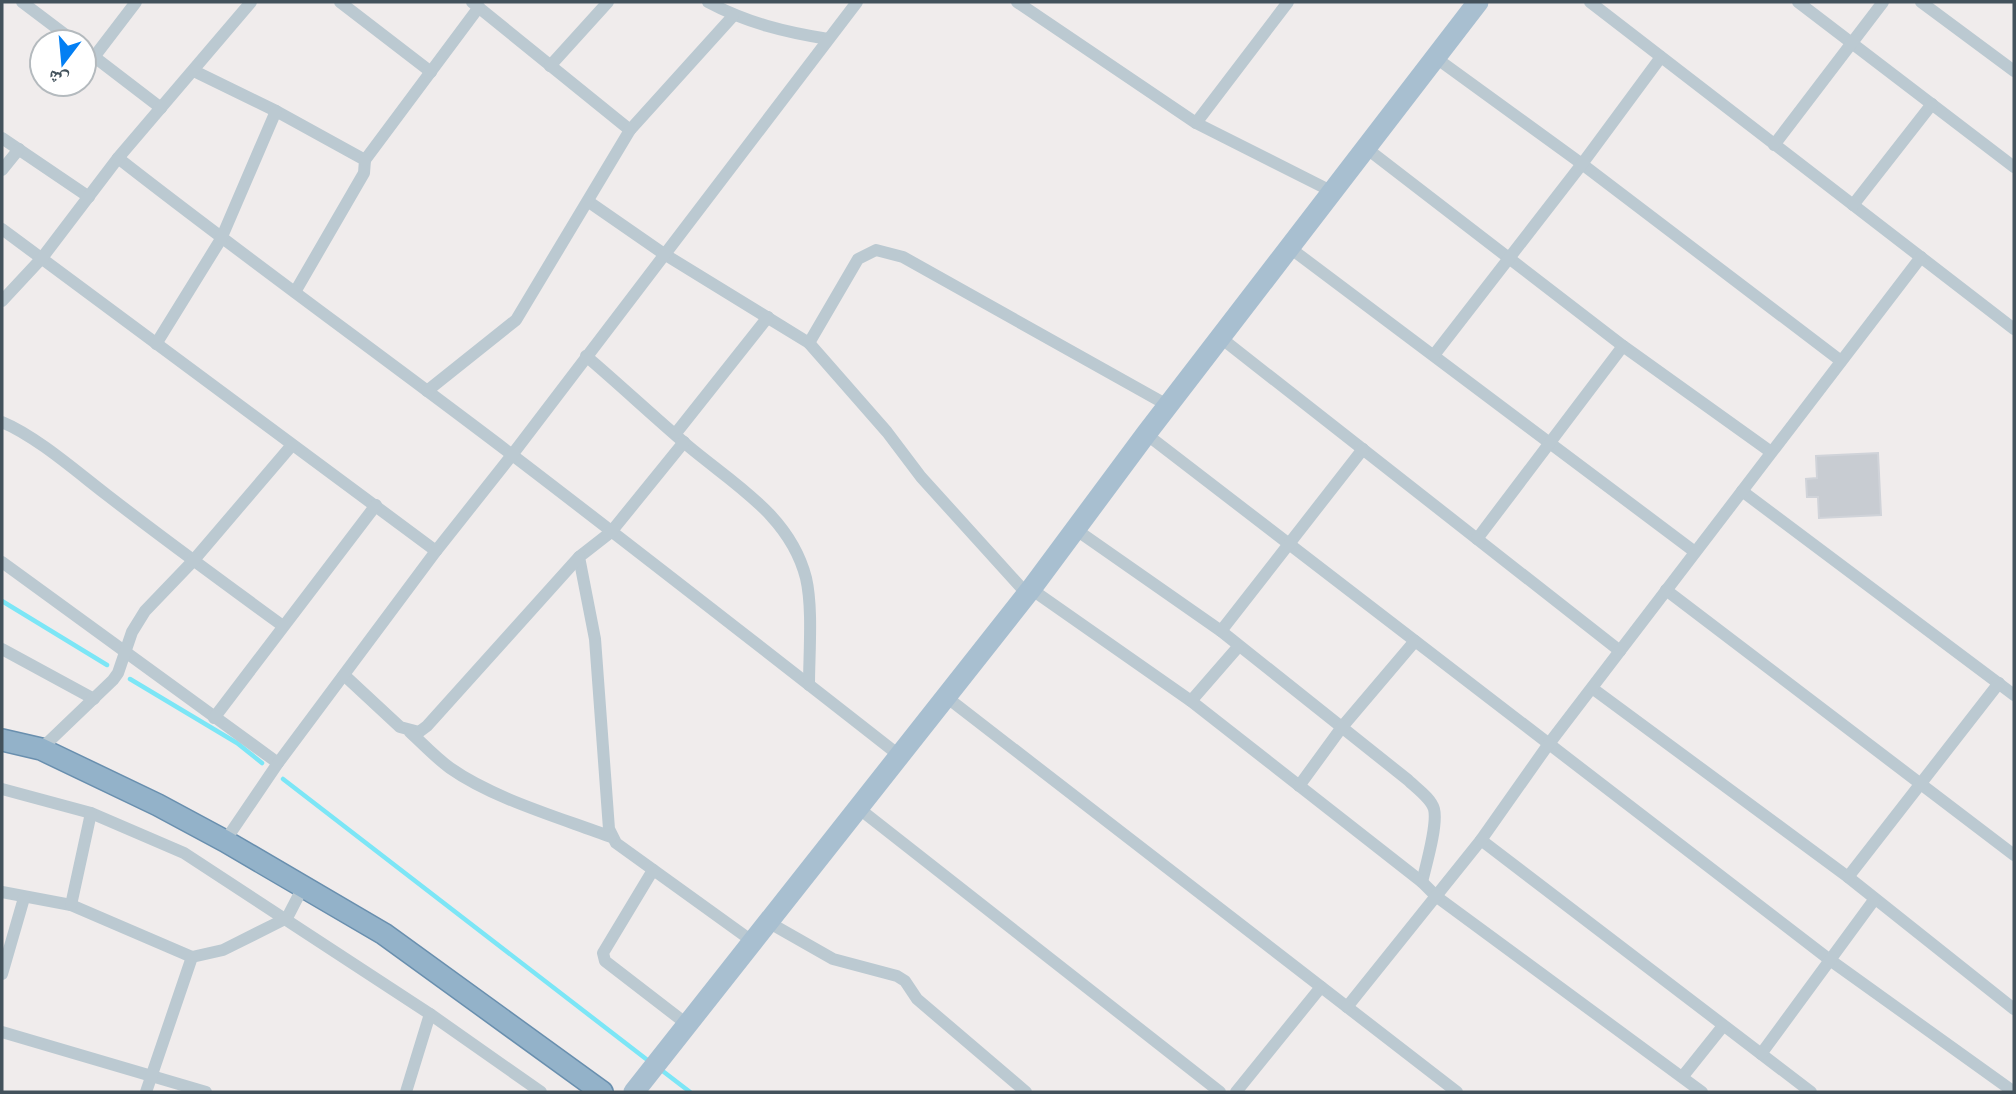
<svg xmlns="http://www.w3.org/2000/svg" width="2016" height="1094" viewBox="0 0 2016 1094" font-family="Commissioner,'Noto Naskh Arabic',sans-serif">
	<rect width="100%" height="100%" fill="#f0ecec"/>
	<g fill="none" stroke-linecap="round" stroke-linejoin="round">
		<!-- stream -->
		<g stroke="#7ce6f6" stroke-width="4.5">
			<path d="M2 601 107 665"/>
			<path d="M130 679 237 743 262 763"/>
			<path d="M283 779 650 1062"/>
			<path d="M660 1069 690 1092"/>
		</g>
	</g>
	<!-- building -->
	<path fill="#c8ccd2" stroke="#d0d3d9" stroke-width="2" d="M1878 453 1881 515 1819 518 1818 497H1807L1806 479 1817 478 1816 456Z"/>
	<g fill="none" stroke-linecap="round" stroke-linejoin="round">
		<defs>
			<path id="trunk" d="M2 740 41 749 158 805 225 841 384 934 602 1092"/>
		</defs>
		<!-- trunk casing -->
		<use href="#trunk" stroke="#698fae" stroke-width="24"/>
		<!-- minor -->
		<g stroke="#bbc9d1" stroke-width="12">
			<path d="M22 2 75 42"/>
			<path d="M340 2 431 72"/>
			<path d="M472 2 630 130"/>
			<path d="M708 2C747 23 785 32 828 39"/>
			<path d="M1017 2 1196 123 1333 192"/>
			<path d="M1590 2 2014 329"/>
			<path d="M1798 2 2014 167"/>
			<path d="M1921 2 2014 71"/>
			<path d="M84 49 161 108"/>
			<path d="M94 57 136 2"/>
			<path d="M1436 58 1582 164 1841 361"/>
			<path d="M550 66 608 2"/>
			<path d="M194 71 276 111 365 160 364 173 295 292"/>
			<path d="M1196 123 1288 2"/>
			<path d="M2 138 89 197"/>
			<path d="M1774 145 1883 2"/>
			<path d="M1366 148 1623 346 1771 452"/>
			<path d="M118 158C247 259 381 355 511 454 642 554 771 655 900 756"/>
			<path d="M365 160 479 7"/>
			<path d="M2 170 19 149"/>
			<path d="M589 202 664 254 809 343 887 432 921 477 1027 594"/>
			<path d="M1853 205 1932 104"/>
			<path d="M2 229 436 551"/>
			<path d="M1290 248 1695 552"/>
			<path d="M2 301 42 258 118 158 251 2"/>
			<path d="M1221 338 1620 651"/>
			<path d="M809 343 858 259 876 250 903 257 1169 406"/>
			<path d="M156 344 221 239 276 111"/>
			<path d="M1434 355 1582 164 1661 57"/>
			<path d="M586 356C620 385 653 416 687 445 733 484 790 515 806 578 813 608 809 654 809 685"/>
			<path d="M427 391 516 320 630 130 733 16"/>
			<path d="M2 422C36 436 77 472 107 495 165 540 224 583 283 626"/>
			<path d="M676 433 768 317"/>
			<path d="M1146 434 1830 960 2014 1092"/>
			<path d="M684 442 611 532 579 557 595 639 609 829 616 843 752 941"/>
			<path d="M1742 491 2014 695"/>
			<path d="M1075 529 1221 631 1408 780C1416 788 1431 798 1434 809 1438 825 1426 865 1422 882"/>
			<path d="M1477 539 1623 346"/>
			<path d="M2 562 278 763"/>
			<path d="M1031 589 1191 701 1422 882 1437 897 1702 1092"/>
			<path d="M1666 590 2014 855"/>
			<path d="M1221 631 1363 449"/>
			<path d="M2 649 94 699"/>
			<path d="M344 675 400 727 419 732 427 726 579 557"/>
			<path d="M1592 688 1848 877 2014 1009"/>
			<path d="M945 696 1457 1092"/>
			<path d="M1191 701 1238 647"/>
			<path d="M214 718 376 505"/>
			<path d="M410 732C423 744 436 758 450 768 494 799 561 818 611 837"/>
			<path d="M41 749 113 680 118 673 132 632 145 611 193 561 292 445"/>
			<path d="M1299 786 1342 727 1415 641"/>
			<path d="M2 789 91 813 184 853 430 1014 541 1092"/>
			<path d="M857 807 1220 1092"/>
			<path d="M1481 840 1811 1092"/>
			<path d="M225 841 278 763 436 551 512 455 857 2"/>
			<path d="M653 870 603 953 605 961 688 1025"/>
			<path d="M1848 877 1999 683"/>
			<path d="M2 892 71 905 192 957"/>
			<path d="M71 905 91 813"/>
			<path d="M768 922 833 959 897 976 905 981 917 999 1026 1092"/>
			<path d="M2 974 24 898"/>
			<path d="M1347 1007 1481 840 1548 745 1921 257"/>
			<path d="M2 1032 206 1092"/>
			<path d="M1761 1054 1874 900"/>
			<path d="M1683 1076 1723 1026"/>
			<path d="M146 1092 192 957 223 950 287 918 303 887"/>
			<path d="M406 1092 430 1014"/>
			<path d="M1236 1092 1321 987"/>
		</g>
		<!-- primary -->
		<path stroke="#a8bfd0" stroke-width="21" d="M634 1092 1031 589 1146 434 1478 2"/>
		<!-- trunk -->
		<use href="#trunk" stroke="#93b2c9" stroke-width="21"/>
	</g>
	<!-- border -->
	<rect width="2016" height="1094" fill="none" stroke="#43525c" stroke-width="7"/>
	<!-- north arrow -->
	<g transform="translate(63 63) rotate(196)"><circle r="33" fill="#ffffff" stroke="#b4babe" stroke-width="2"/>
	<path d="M0-5L12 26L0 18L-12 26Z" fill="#037ff3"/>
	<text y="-10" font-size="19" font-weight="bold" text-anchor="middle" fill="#43525c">ش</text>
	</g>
</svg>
